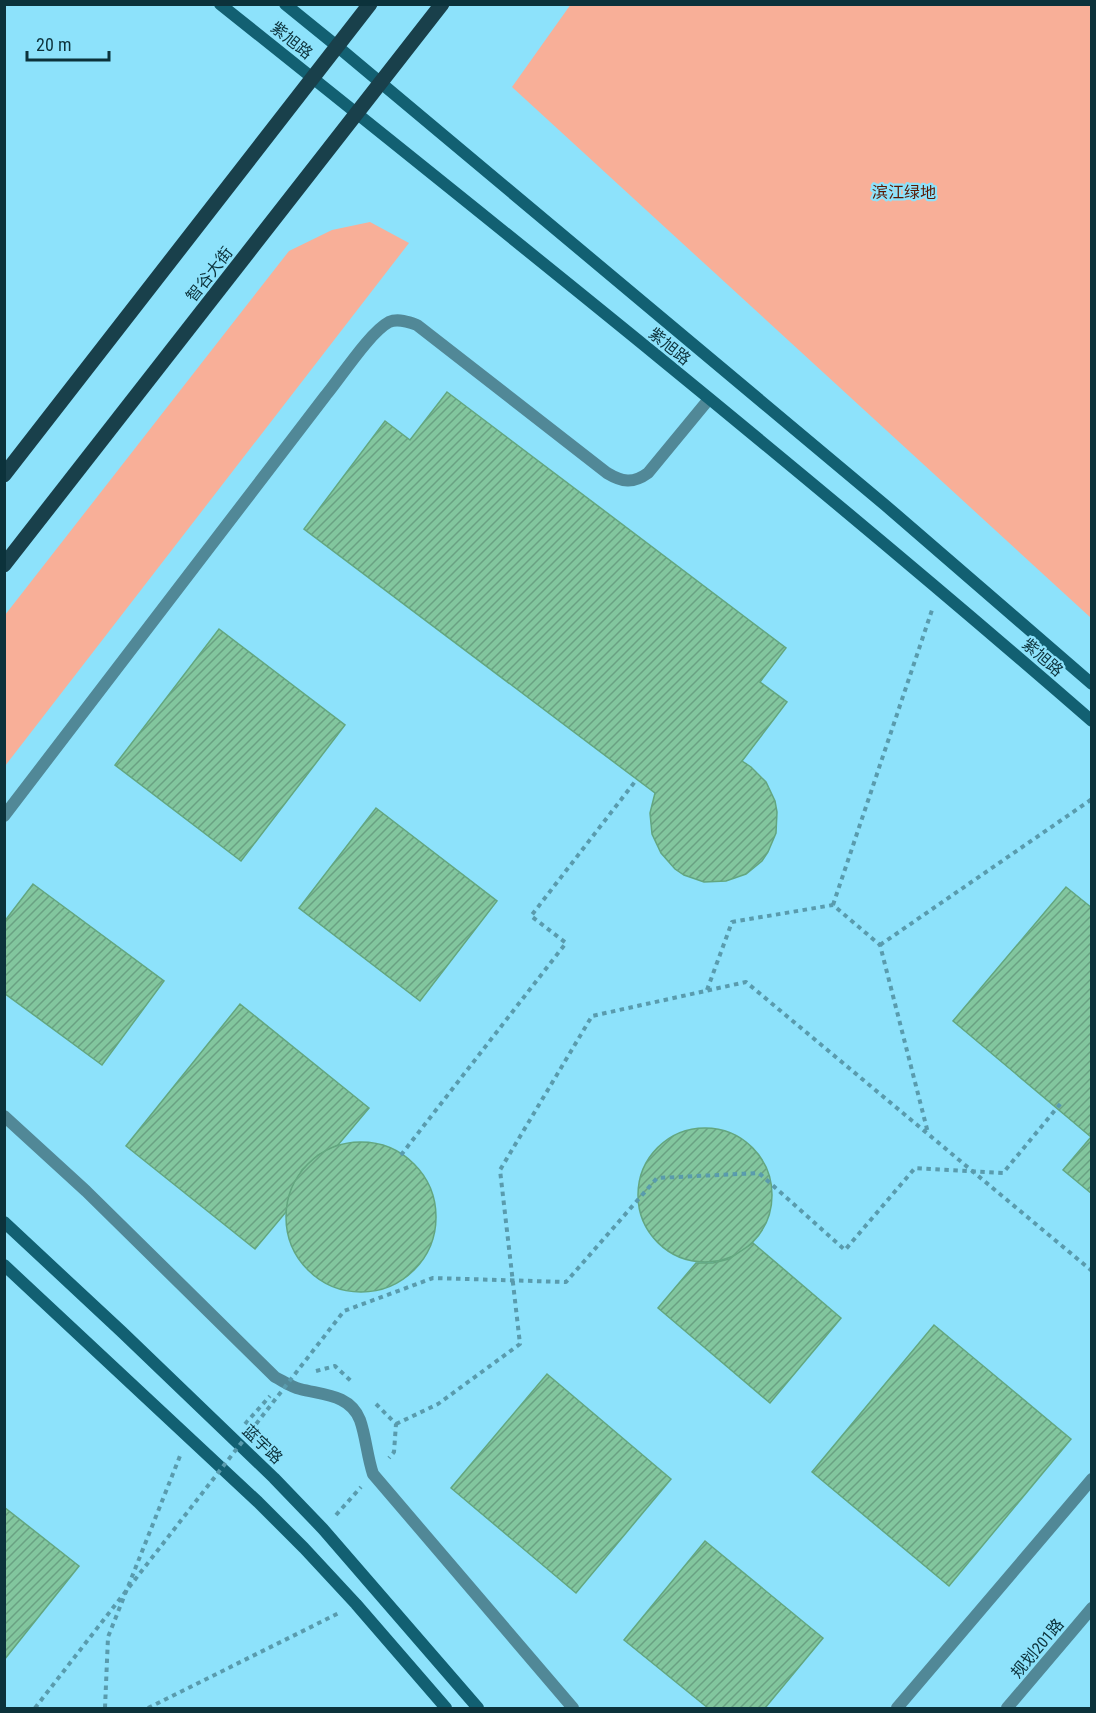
<svg xmlns="http://www.w3.org/2000/svg" width="1096" height="1713" viewBox="0 0 1096 1713" font-family="'Roboto Condensed','Noto Sans SC',sans-serif">
	<defs>
		<pattern id="building-hatch" width="6" height="6" patternUnits="userSpaceOnUse" patternTransform="scale(1.5)"><rect width="6" height="6" fill="#82c69e"/><path d="M-1 1l2-2M0 6l6-6M5 7l2-2" fill="none" stroke="#69a182"/></pattern>
	</defs>
	<rect width="100%" height="100%" fill="#8de2fb"/>
	<!-- park -->
	<g fill="#f8af98">
		<path d="M571 4 1091 5V618L512 87Z"/>
		<path d="M370 222 409 243 5 766V615L289 251 332 230Z"/>
	</g>
	<!-- building -->
	<g fill="url(#building-hatch)" stroke="#63a67f" stroke-width="1.5">
		<path d="M447 392 786 648 760 682 787 702 742 761 751 767 766 782 775 801 777 812 776 833 768 852 762 861 746 874 726 881 704 882 684 875 675 869 661 853 652 834 650 813 655 793 304 529 385 421 410 440Z"/>
		<path d="M219 629 345 725 241 861 115 765Z"/>
		<path d="M376 808 497 901 420 1001 299 908Z"/>
		<path d="M33 884 164 981 102 1065 4 993V922Z"/>
		<path d="M1066 887 1092 908V1194L1063 1170 1091 1137 953 1021Z"/>
		<path d="M240 1004 369 1108 338 1145 318 1155 302 1170 291 1190 286 1212 255 1249 126 1146Z"/>
		<circle cx="705" cy="1195" r="67"/>
		<circle cx="361" cy="1217" r="75"/>
		<path d="M753 1243 841 1318 770 1403 658 1308 696 1263H713L729 1259Z"/>
		<path d="M934 1325 1071 1439 949 1586 812 1472Z"/>
		<path d="M547 1374 671 1479 576 1593 451 1488Z"/>
		<path d="M4 1507 79 1566 4 1660Z"/>
		<path d="M705 1541 823 1638 765 1708H708L624 1640Z"/>
	</g>
	<g fill="none" stroke-linecap="round" stroke-linejoin="round">
		<!-- path -->
		<g stroke="#599bad" stroke-width="4" stroke-dasharray="4.5 4.5" stroke-linecap="butt">
			<path d="M833 905 932 610"/>
			<path d="M880 945 1092 799"/>
			<path d="M707 990 732 922 833 905 880 945 928 1133"/>
			<path d="M401 1155 566 943 531 916 637 779"/>
			<path d="M316 1371 335 1366 351 1381"/>
			<path d="M376 1404 396 1424 394 1452 389 1458"/>
			<path d="M245 1424 270 1396"/>
			<path d="M396 1424 438 1404 520 1344 500 1170 592 1016 746 982 1092 1271"/>
			<path d="M336 1515 361 1487"/>
			<path d="M105 1708 108 1637 180 1456"/>
			<path d="M148 1708 339 1613"/>
		</g>
		<!-- service -->
		<g stroke="#518897" stroke-width="12">
			<path d="M4 816 326 395C341 377 370 332 389 322 398 318 409 322 417 325L607 473C622 482 633 484 648 473L709 399"/>
			<path d="M4 1116 86 1191 275 1377C283 1381 291 1387 300 1389 322 1395 350 1394 360 1420 366 1437 367 1456 373 1474L573 1708"/>
			<path d="M897 1708 1092 1479"/>
		</g>
		<!-- tertiary -->
		<path stroke="#518897" stroke-width="12" d="M1007 1708 1092 1608"/>
		<!-- secondary -->
		<g stroke="#126072" stroke-width="12">
			<path d="M220 4C514 239 808 474 1092 721"/>
			<path d="M285 4 338 47 885 505 1092 684"/>
			<path d="M4 1222 122 1332 274 1478 323 1529 478 1708"/>
			<path d="M4 1265 258 1502 304 1548 356 1604 446 1708"/>
		</g>
		<!-- primary -->
		<g stroke="#19404b" stroke-width="15">
			<path d="M4 475 370 4"/>
			<path d="M4 565 442 4"/>
		</g>
		<!-- path-bridge -->
		<path stroke="#599bad" stroke-width="4" stroke-dasharray="4.5 4.5" stroke-linecap="butt" d="M35 1708 344 1311 433 1278 566 1282 657 1178 759 1173 845 1250 915 1168 1003 1173 1061 1103"/>
	</g>
	<g text-anchor="middle" stroke-width="4.5" stroke-linejoin="round" paint-order="stroke">
		<!-- street labels -->
		<g font-size="16" fill="#0c323b" stroke="#8de2fb">
			<text transform="translate(292 40) rotate(39)" y="6">紫旭路</text>
			<text transform="translate(209 274) rotate(-52)" y="6">智谷大街</text>
			<text transform="translate(670 346) rotate(39)" y="6">紫旭路</text>
			<text transform="translate(1043 657) rotate(41)" y="6">紫旭路</text>
			<text transform="translate(263 1444) rotate(44)" y="6">蓝宇路</text>
			<text transform="translate(1037 1648) rotate(-50)" y="6">规划201路</text>
		</g>
		<!-- park labels -->
		<g font-size="16" fill="#5a1802" stroke="#8de2fb">
			<text x="904" y="198">滨江绿地</text>
		</g>
	</g>
	<!-- border -->
	<rect width="1096" height="1713" fill="none" stroke="#0c323b" stroke-width="12"/>
	<!-- scale -->
	<path d="M27 51v9h82v-9" fill="none" stroke="#0c323b" stroke-width="3"/>
	<text x="36" y="51" font-size="18" fill="#0c323b" stroke="#8de2fb" stroke-width="4.5" paint-order="stroke">20 m</text>
</svg>
